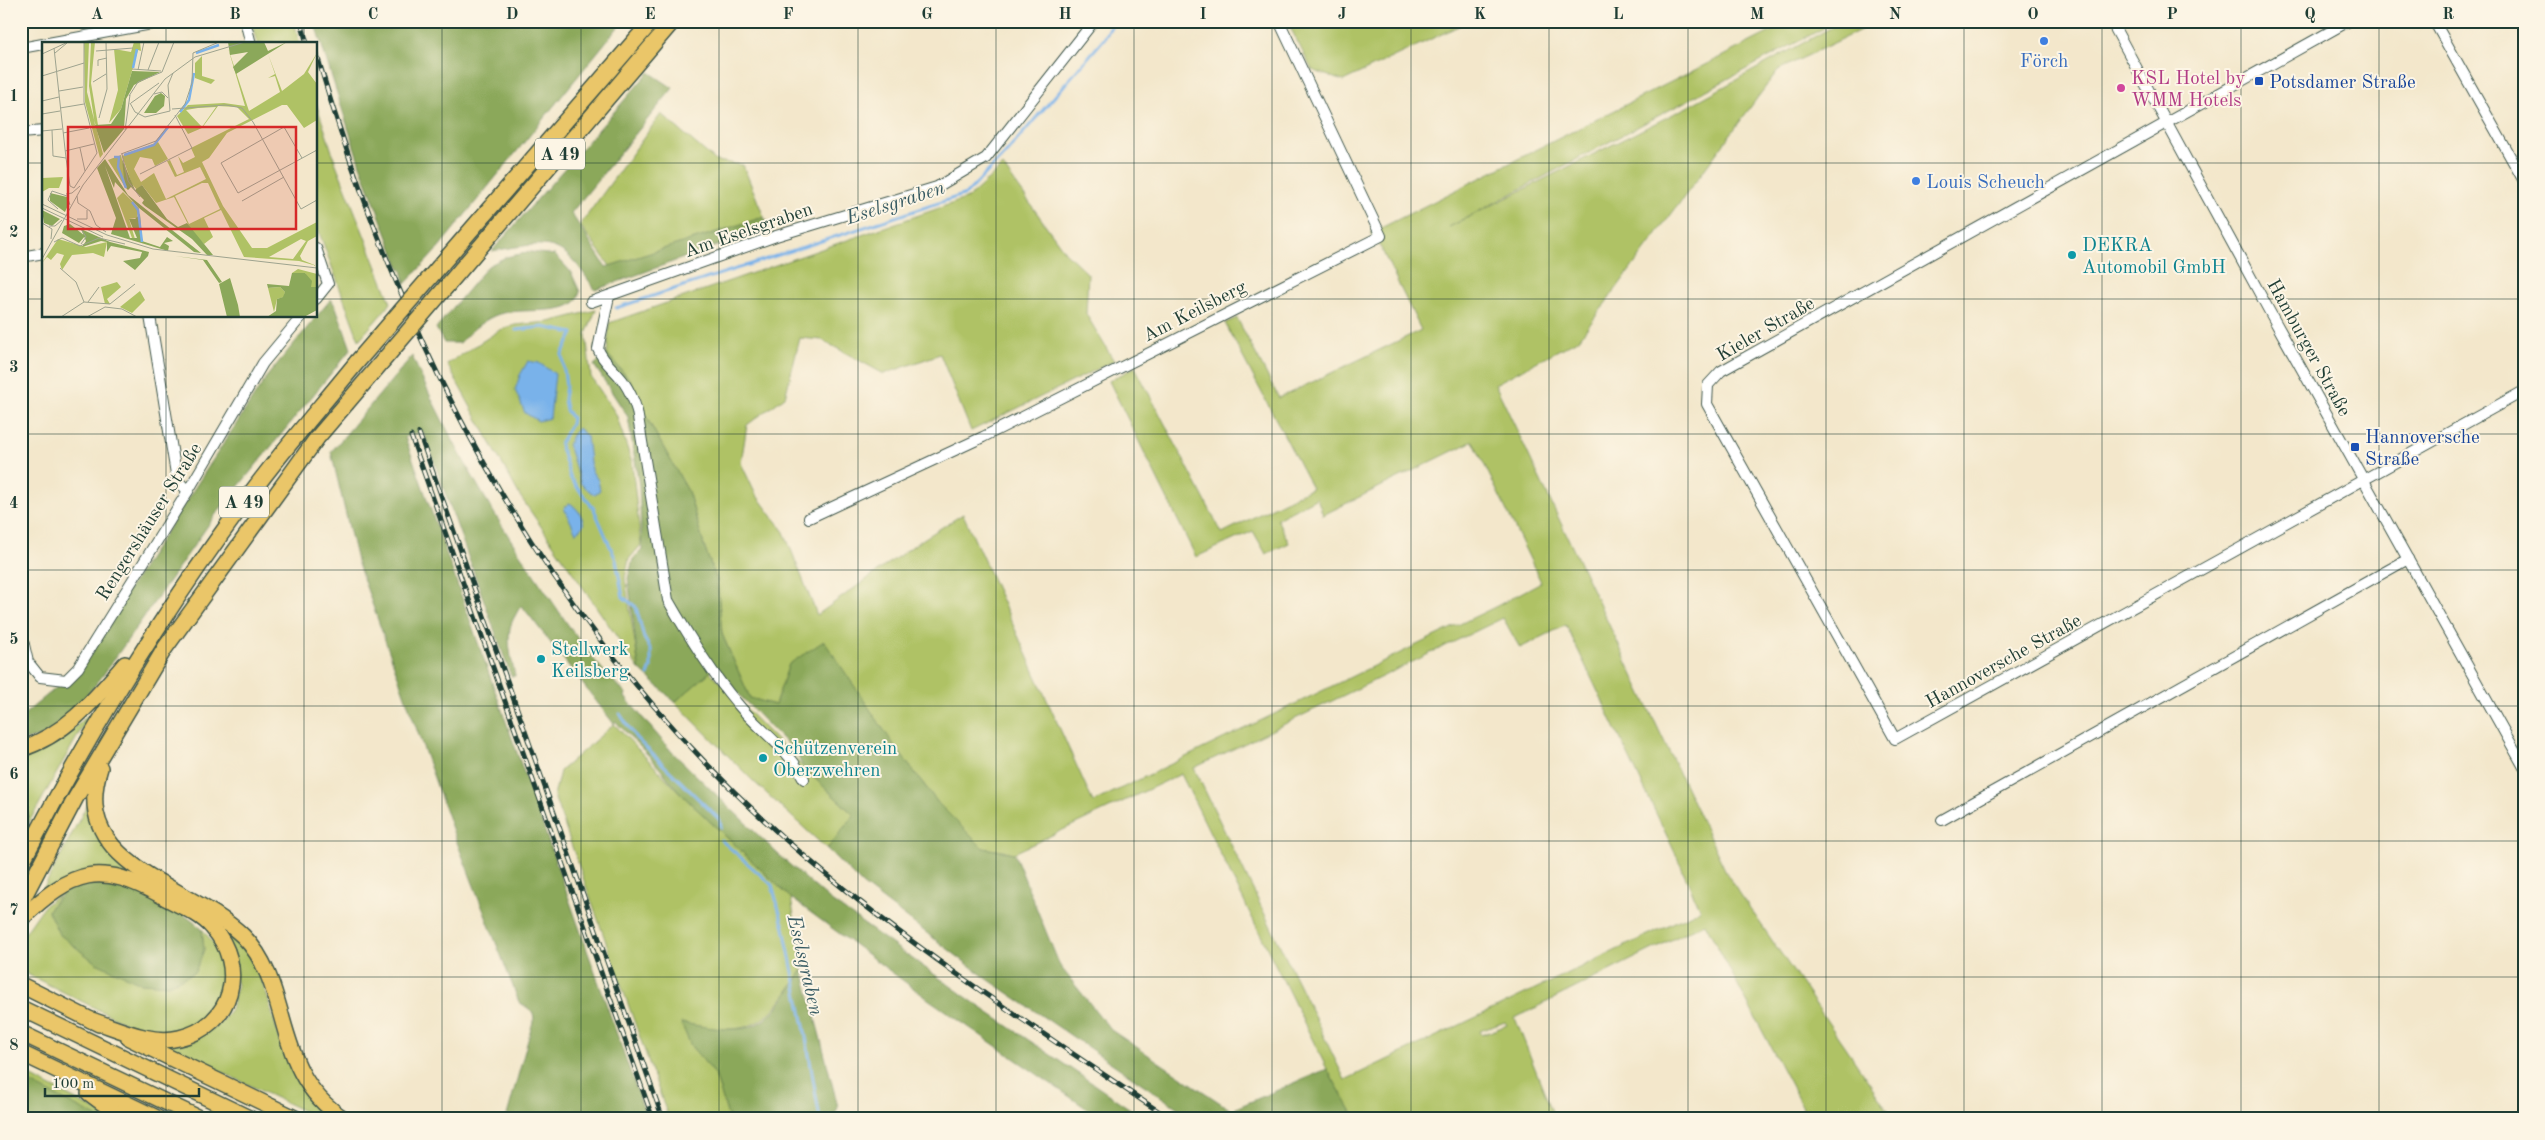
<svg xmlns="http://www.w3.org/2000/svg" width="2545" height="1140" viewBox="0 0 2545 1140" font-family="'Old Standard TT',serif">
	<rect width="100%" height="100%" fill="#fcf5e5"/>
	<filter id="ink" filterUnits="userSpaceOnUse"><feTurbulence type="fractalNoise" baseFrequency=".02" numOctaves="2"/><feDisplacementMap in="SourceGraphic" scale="10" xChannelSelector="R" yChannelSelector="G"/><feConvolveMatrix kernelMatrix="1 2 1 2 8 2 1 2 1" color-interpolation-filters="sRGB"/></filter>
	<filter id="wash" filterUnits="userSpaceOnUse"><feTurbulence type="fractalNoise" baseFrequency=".0096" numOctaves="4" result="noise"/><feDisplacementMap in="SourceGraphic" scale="20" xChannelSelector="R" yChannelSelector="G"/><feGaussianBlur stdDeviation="1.12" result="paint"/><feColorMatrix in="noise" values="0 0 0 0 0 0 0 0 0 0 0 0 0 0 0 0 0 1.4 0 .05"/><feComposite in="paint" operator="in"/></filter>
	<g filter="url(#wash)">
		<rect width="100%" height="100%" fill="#f3e7cb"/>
		<!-- green -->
		<g fill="#afc265" stroke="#67804c" fill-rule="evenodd">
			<path d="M251 21H294L300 44H257Z"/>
			<path d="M1287 21H1469L1343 81 1312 70Z"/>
			<path d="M1792 21H1837L1449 227 1687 107 1843 21H1879L1778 70 1579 339 1495 384 1728 876 1894 1119H1809L1705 923 1515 1018 1555 1119H1356L1327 1069 1181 774 1014 853 983 848 938 803 896 748 789 664 775 705 750 698 722 634 717 580 706 552 688 491 644 413 630 380 607 354 609 323 968 198 1003 166 1065 252 1088 274 1086 314 1114 361 971 431 940 354 884 374 822 340 800 338 785 397 747 425 741 463 755 493 784 532 817 615 917 543 963 514 1093 802 1497 606 1541 582 1473 441 1323 515 1317 498 1277 519 1289 543 1266 554 1253 531 1196 557 1109 381 1135 367 1222 533 1312 488 1225 323 1237 318 1279 398 1421 330 1381 248 1371 233ZM1503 618 1520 648 1566 625 1677 857 1700 910 1345 1080 1194 768ZM1505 1022 1507 1025 1482 1035 1480 1031Z"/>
			<path d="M316 103 336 164 391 303 359 340 316 224Z"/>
			<path d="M661 114 716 161 743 165 764 217 610 266 580 225Z"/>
			<path d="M596 310 586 334 591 377 616 414 632 463 641 545 629 559 625 578 639 669 520 496 447 364 500 330 515 325 549 322Z"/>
			<path d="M710 672 809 773 854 815 827 849 752 780 675 702Z"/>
			<path d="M90 714 28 824 21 793V754C51 750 68 733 90 714Z"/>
			<path d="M614 724 682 795 791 898 803 970C778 1003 767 1032 720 1029 707 1028 694 1025 682 1024L691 1046 715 1074 729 1119H669L554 796 560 771Z"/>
			<path d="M89 801C100 851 109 855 151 882L39 897Z"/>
			<path d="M60 893 48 911 59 934 96 963 204 950 202 929 222 954 225 978 222 994 211 1014 194 1024 177 1031H153L127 1024 21 971V939L44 906Z"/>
			<path d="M216 924C226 926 230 932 237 939 267 972 269 1012 284 1052 294 1079 314 1098 333 1119H320L161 1043 191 1042 220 1023 231 1009 237 985Z"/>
			<path d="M21 1071 112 1119H21Z"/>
		</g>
		<!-- forest -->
		<g fill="#8ba85a" stroke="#557247">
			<path d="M314 21H623L434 253 405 284 402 269H400L360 165Z"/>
			<path d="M649 72 673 88 571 213 606 267 764 217 769 227 595 290C561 237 551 241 492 251Z"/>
			<path d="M531 252 555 255 571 272 580 292C579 295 577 300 575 302 560 316 515 306 494 316 481 322 469 332 460 343H444L436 328 488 266 506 257Z"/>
			<path d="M331 299 336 307 351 349 216 514 101 678 73 713 43 736 21 741V717L75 672 268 375Z"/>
			<path d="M607 354 630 380 644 413 688 491 706 552 717 580 722 634 750 698 775 705 789 664 824 641 896 748 938 803 983 848 1014 853 1060 966 1111 1030 1231 1110 1327 1069 1356 1119H1194L986 978 862 884 827 849 854 815 803 767 796 753 742 698 719 668 710 672 675 702 639 669 628 578 633 559 642 550 639 485 628 417 594 365Z"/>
			<path d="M412 356C450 443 496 521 550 598 572 631 596 667 626 693L625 697 672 752 782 858 830 900 980 1007 1145 1119H1102L928 999 791 898 682 795 649 756 615 721 614 724 522 606C518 609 518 611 515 616 504 634 511 656 515 676H511L423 431 405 437 647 1119H506L534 1018 532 1011 519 1002 455 837 357 561 331 452Z"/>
			<path d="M109 879C144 886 176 907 202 929L204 950 195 972 169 985 141 983 96 963 59 934 48 911C68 883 77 883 109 879Z"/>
			<path d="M803 970 838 1107 833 1119H729L715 1074 691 1046 681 1023C702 1026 735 1034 755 1025 776 1016 790 988 803 970Z"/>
			<path d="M21 1078 101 1119H21Z"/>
		</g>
		<!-- water -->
		<g fill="#79b2ea" stroke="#4c788f">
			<path d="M528 361 539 363 555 374 550 418 538 421 525 413 515 390 520 375Z"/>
			<path d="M578 428 587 436 591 470 598 480 600 490 594 495 581 484 568 445 572 435Z"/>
			<path d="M570 503C578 509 582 515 584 525L576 533 564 508Z"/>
		</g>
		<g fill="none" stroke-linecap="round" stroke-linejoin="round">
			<!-- stream -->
			<g stroke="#79b2ea" stroke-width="3">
				<path d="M616 308 966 194 1005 154 1104 39 1114 21"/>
				<path d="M516 330 543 327 573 333 562 354 566 386 564 399 566 410 572 418 571 424 560 444 571 479 594 509 616 560 623 597 636 607 644 638 651 650V667L648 675"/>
				<path d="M620 714 636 738 720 820 721 828"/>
				<path d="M721 840 772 885 784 928 804 1026 820 1119"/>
			</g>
		</g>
	</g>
	<g filter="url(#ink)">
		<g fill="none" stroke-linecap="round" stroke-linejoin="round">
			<defs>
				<g id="minor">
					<path d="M245 21 251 44"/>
					<path d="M2111 21 2272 316 2524 767"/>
					<path d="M2349 21 1721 371 1708 385 1707 404 1895 739 2524 391"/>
					<path d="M2434 21 2524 181"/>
					<path d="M21 48 168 21"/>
					<path d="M21 133 44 131"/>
					<path d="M316 248 328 284 316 299"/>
					<path d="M21 257 44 253"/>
					<path d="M609 296 598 349C603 362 615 370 623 381 629 390 634 400 637 411L668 600C688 635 710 671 736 702 758 730 788 747 804 779"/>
					<path d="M591 302 776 236 937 187 986 158 1094 21"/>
					<path d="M150 316 177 480 188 491"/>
					<path d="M809 518 983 437 1381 236 1279 21"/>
					<path d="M21 632 28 662 40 677 66 680 78 668 188 491 263 363 302 316"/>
					<path d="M1942 820 2408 559"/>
				</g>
				<g id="highway">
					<path d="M439 267 652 21"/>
					<path d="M446 287 673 21"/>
					<path d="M21 749C67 734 95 699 125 664"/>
					<path d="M100 768C68 867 189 883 243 936 294 987 270 1071 344 1119"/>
					<path d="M21 809 23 822 22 858"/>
					<path d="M21 864C86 738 159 618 243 504 278 455 319 409 357 362"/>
					<path d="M21 902 75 799 165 648 317 438 346 404"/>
					<path d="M21 919C73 869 100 861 164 897 180 906 200 913 212 927 248 967 233 1026 179 1038 151 1045 117 1028 91 1020"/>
					<path d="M21 985 99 1024"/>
					<path d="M21 1008 251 1119"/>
					<path d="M21 1033 201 1119"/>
					<path d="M129 1038 297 1119"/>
					<path d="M21 1053 159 1119"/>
					<path d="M89 1093 124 1119"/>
				</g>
			</defs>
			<!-- minor casing -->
			<use href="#minor" stroke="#3f564b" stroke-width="12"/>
			<!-- highway casing -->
			<use href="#highway" stroke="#3f564b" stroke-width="18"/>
			<!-- minor -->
			<use href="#minor" stroke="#fff" stroke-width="10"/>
			<!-- highway -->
			<use href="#highway" stroke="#eac669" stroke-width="15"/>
			<defs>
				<g id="rail">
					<path d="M301 21 307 44"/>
					<path d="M316 52C407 367 556 645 809 860 922 956 1047 1036 1170 1119"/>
					<path d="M419 433 663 1119"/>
					<path d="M411 436 653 1119"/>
				</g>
			</defs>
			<!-- rail casing -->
			<use href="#rail" stroke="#1f3d34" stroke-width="5"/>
			<!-- rail -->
			<use href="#rail" stroke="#fcf5e5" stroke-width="3" stroke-dasharray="9" stroke-linecap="butt"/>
			<defs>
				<g id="highway-bridge">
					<path d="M357 362 439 267"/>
					<path d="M346 404 446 287"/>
				</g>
			</defs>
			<!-- highway-bridge casing -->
			<use href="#highway-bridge" stroke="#3f564b" stroke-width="18" stroke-linecap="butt"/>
			<!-- highway-bridge -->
			<use href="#highway-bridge" stroke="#eac669" stroke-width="15"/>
		</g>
	</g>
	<!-- grid -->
	<path fill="none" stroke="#1f3d34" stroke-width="1" stroke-opacity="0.55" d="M166 21V44M304 21V44M442 21V1119M581 21V1119M719 21V1119M858 21V1119M996 21V1119M1134 21V1119M1272 21V1119M1411 21V1119M1549 21V1119M1688 21V1119M1826 21V1119M1964 21V1119M2102 21V1119M2241 21V1119M2379 21V1119M21 163H44M316 163H2524M21 299H44M316 299H2524M166 316V1119M304 316V1119M21 434H2524M21 570H2524M21 706H2524M21 841H2524M21 977H2524"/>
	<!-- markers -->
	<g fill="#3f7fe0" stroke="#fcf5e5" stroke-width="2">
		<circle cx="2044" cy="41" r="5"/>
		<circle cx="1916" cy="181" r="5"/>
	</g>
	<g fill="#1a4fb4" stroke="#fcf5e5" stroke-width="2">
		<rect x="2254" y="76" width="10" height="10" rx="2.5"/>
		<rect x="2350" y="442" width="10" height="10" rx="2.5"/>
	</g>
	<circle fill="#d1479c" stroke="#fcf5e5" stroke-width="2" cx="2121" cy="88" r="5"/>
	<g fill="#0f9aa8" stroke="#fcf5e5" stroke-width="2">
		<circle cx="2072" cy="255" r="5"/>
		<circle cx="541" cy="659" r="5"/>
		<circle cx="763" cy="758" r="5"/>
	</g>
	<g text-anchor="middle" stroke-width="4" stroke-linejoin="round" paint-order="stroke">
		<!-- shield labels -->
		<g fill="#fcf5e5" stroke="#617469" stroke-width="1">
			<rect x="535" y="138.5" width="50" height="31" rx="4"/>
			<rect x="219" y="486.5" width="50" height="31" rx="4"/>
		</g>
		<g font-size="18" font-weight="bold" fill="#1f3d34">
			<text x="560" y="160">A 49</text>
			<text x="244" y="508">A 49</text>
		</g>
		<!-- shop labels -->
		<g font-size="19" fill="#366cbe" stroke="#fcf5e5">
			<text x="2044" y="67">Förch</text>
			<text x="1926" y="188" text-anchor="start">Louis Scheuch</text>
		</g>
		<!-- hotel labels -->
		<g font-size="19" fill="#b23c85" stroke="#fcf5e5" text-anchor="start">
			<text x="2131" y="84">KSL Hotel by<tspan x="2131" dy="22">WMM Hotels</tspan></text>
		</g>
		<!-- transit labels -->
		<g font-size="19" fill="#164399" stroke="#fcf5e5" text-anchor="start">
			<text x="2269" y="88">Potsdamer Straße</text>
			<text x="2365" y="443">Hannoversche<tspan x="2365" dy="22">Straße</tspan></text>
		</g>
		<!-- street labels -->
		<g font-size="19" fill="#1f3d34" stroke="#fcf5e5">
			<text transform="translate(748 229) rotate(-19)" y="7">Am Eselsgraben</text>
			<text transform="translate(1194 310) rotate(-27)" y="7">Am Keilsberg</text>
			<text transform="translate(1765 328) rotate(-30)" y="7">Kieler Straße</text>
			<text transform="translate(2310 347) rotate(61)" y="7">Hamburger Straße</text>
			<text transform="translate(148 521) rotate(-58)" y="7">Rengershäuser Straße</text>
			<text transform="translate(2003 660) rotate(-29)" y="7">Hannoversche Straße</text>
		</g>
		<!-- culture labels -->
		<g font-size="19" fill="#0d838f" stroke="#fcf5e5" text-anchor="start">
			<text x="2082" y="251">DEKRA<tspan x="2082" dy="22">Automobil GmbH</tspan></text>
			<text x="551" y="655">Stellwerk<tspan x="551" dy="22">Keilsberg</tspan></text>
			<text x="773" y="754">Schützenverein<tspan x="773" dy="22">Oberzwehren</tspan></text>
		</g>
		<!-- water labels -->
		<g font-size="20" font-style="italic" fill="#365a62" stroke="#fcf5e5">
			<text transform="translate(895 202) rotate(-18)" y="7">Eselsgraben</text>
			<text transform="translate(806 965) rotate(77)" y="7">Eselsgraben</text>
		</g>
	</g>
	<!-- overview -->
	<g transform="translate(42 42)">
		<rect width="275" height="275" fill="#f3e7cb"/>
		<path d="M42 0H47L45 50 61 112 58 116 43 60ZM49 0H53L49 41 56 83H53L47 44ZM92 0H98L99 9 96 8 79 67 67 81 76 48 72 7 89 10ZM186 6 207 69 238 50 233 34 226 36 233 32 226 12 240 49 262 32 275 11 266 30 275 42V78L262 86 245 63H240L185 91 167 116 160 120 181 164 210 206H225L275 180V194L266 199 258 214 260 218 275 224 257 219 202 215 179 168 162 176 171 195 162 202 150 190 132 155 114 161 100 143 95 148 90 142 80 114 116 100 126 117 113 124 110 117 98 115 92 127 99 140 112 131 124 157 164 137 158 125 133 135 125 119 128 118 135 133 142 130 136 114 141 121 153 115 149 106 207 77 195 65 176 64 160 86 146 92 135 74 146 63 182 61 203 64ZM174 65 160 85 144 68 156 66ZM160 141H166L178 167 147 182 133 154ZM259 197 264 199 251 217 227 215ZM160 14V34L173 38 169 42 153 36V21ZM79 113 82 127 83 145 66 118ZM21 135 17 146H7L0 150V136ZM81 150 97 166 95 176 87 177 93 197 90 196 75 156ZM16 197 44 205 65 200 62 215 51 211 30 213 20 228 18 222 22 213 15 211 9 218 5 215 0 221ZM256 227 275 232V245H269L263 231H250ZM75 240 79 245 65 257 68 262H63L59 245ZM238 245 243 250 242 255 235 257 232 270 226 246ZM98 249 103 258 90 271 78 265Z" fill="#afc265" fill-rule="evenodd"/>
		<path d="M186 0H222L226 9 245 0 194 32 191 25 206 10 188 13ZM90 29 118 30 92 43 84 57 82 87 62 111 53 83 69 82 79 67ZM119 51 123 54 122 64 114 71H102L113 54ZM63 117 86 153 159 211 152 210 97 166 73 140 72 146 63 124 88 196H95L87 177H93L98 172 100 199 118 205 125 195 131 199 122 201 127 204 126 209 69 192 74 176 55 126ZM80 117 93 148 100 143 125 177 136 185 145 181 171 213H165L150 197 103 164 100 161 102 158 89 145 86 148 83 145ZM8 151 25 155 27 161 23 170 8 159ZM0 168 18 177 10 184 2 181ZM28 182 43 194 37 201 20 191 22 184ZM39 187 68 200 107 210 106 214 93 228 81 219 98 216 100 210 69 204 65 210V200L59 199 40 205 44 199ZM133 214 165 218 180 240 177 241 161 218ZM250 231H263L270 239 269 245H275V268L262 275H225L234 269 235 257 241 255 243 250 238 245 226 246 225 242 247 244ZM188 236 196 263 198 275H185L177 242Z" fill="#8ba85a"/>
		<path fill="none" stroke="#79b2ea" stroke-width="2.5" d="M154 11 177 3M91 26 95 7M138 70 147 58 152 31M82 113 112 103 127 84M72 115H77L76 125 84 146M90 160 96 168 100 200"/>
		<path fill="none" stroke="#9ea38f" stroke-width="1" d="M12 6 24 116 28 144 32 146 55 111 42 60V0M54 9 91 6M13 11 25 1M0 12 26 0M56 24V18L65 16M90 27 119 29M96 28 102 0M106 28 117 0M0 34 42 21M51 40 64 32M17 49 41 45M112 52 120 50 126 56M87 54 96 40 120 30 132 0M0 59 17 55M88 61 93 70 103 75 128 69M89 61 117 41M18 66 42 62M130 67 184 63 200 66 211 80 259 167 275 158M128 69 126 43 131 31M0 72 18 69M57 76 65 47 64 0M10 88 11 114 24 116M83 88 88 53M0 89 20 87M21 91 47 86M38 106 43 129M23 109 52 102M79 112 114 99 143 62 150 41 151 11 177 0M80 112 86 139 98 155M260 116 242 85 179 121 196 151 275 108M98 132 150 106 133 73M24 152 30 151 38 144M35 154 36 161 48 169 54 183 64 190M200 159 242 135M0 162 65 193 111 207 275 226M0 166 61 195M16 167 6 158 10 149 25 154 28 163M35 177H45V168M0 181 10 187 9 197M7 184H13L20 178M39 187 44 195 39 202M12 200 20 196 38 204 57 196 83 202M0 217 41 143 123 37 153 15 203 0M18 226 34 240 42 260M42 260 68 262 93 242M46 260 57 245M19 275 42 260M45 275 63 265 80 267 95 275"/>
		<path fill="#d62828" fill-opacity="0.15" stroke="#d62828" stroke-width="2.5" d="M26 85H254V187H26Z"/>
		<rect width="275" height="275" fill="none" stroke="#1f3d34" stroke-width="2.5"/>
	</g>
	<!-- margin -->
	<rect width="2545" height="1140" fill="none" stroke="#fcf5e5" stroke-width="55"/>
	<!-- scale -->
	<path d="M45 1088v8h154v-8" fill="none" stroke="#1f3d34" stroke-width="2.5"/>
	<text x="52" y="1088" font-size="15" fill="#1f3d34" stroke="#fcf5e5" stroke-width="4" paint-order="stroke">100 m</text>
	<rect x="28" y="28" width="2490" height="1084" fill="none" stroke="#1f3d34" stroke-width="2"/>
	<g font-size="16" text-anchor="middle" font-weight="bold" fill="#1f3d34">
		<text x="97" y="19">A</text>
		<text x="235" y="19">B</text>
		<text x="373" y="19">C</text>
		<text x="512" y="19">D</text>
		<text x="650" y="19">E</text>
		<text x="788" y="19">F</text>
		<text x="927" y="19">G</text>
		<text x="1065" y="19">H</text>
		<text x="1203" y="19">I</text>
		<text x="1342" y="19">J</text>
		<text x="1480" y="19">K</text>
		<text x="1618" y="19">L</text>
		<text x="1757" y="19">M</text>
		<text x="1895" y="19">N</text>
		<text x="2033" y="19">O</text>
		<text x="2172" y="19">P</text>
		<text x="2310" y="19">Q</text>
		<text x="2448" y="19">R</text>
		<text x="14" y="101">1</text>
		<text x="14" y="237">2</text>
		<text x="14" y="372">3</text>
		<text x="14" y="508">4</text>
		<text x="14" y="644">5</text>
		<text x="14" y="779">6</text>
		<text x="14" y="915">7</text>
		<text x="14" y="1050">8</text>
	</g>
</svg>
